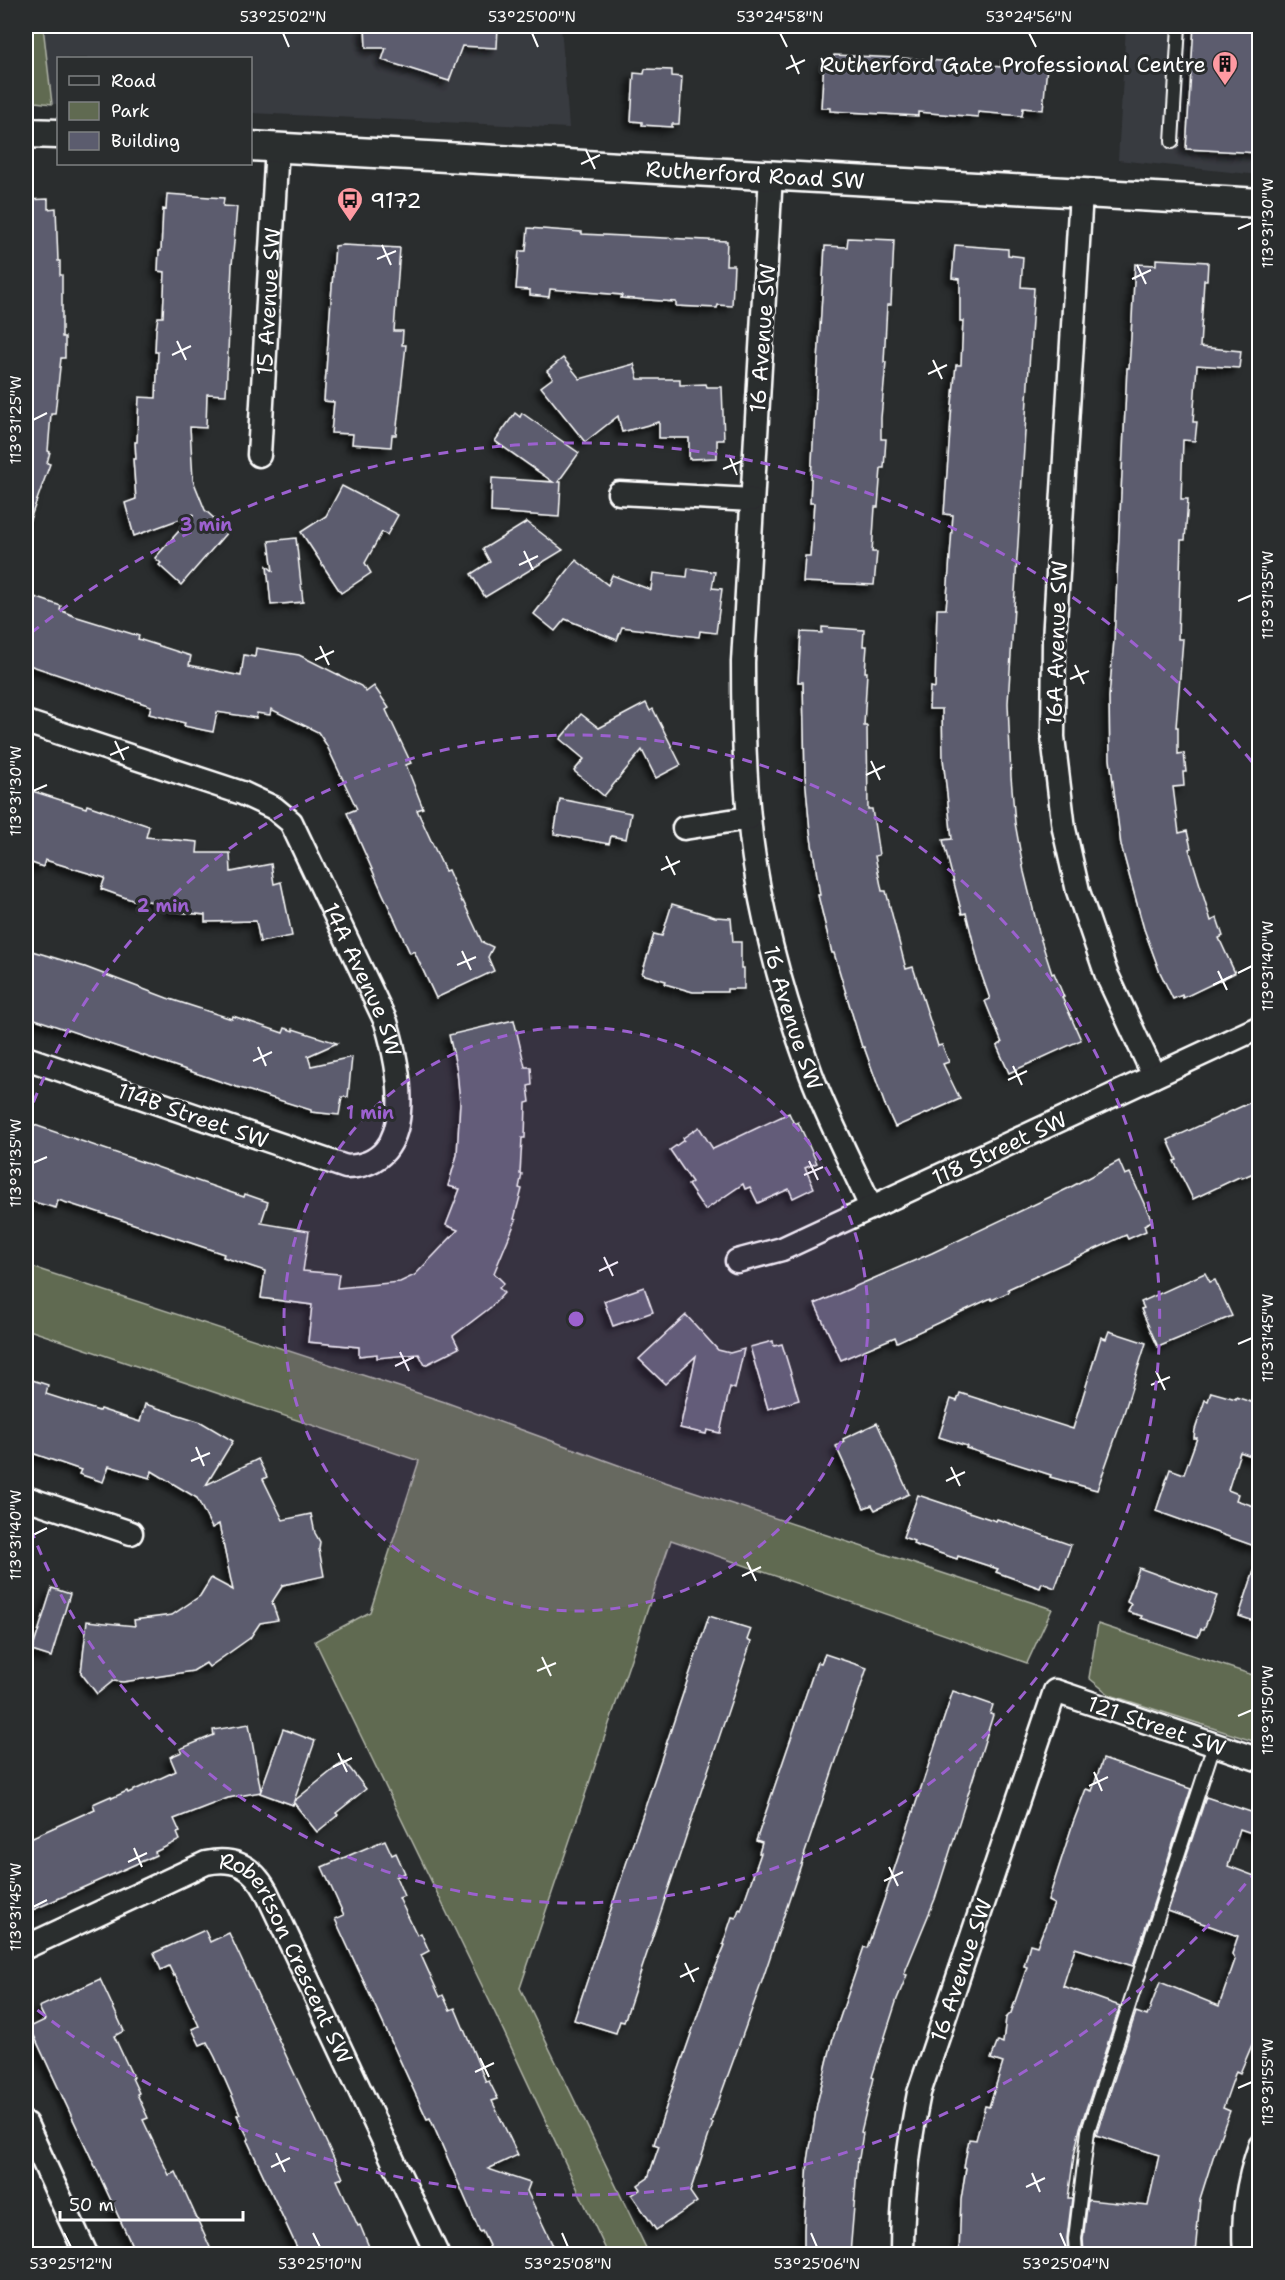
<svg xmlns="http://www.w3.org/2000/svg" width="1285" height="2280" viewBox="0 0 1285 2280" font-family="'Shantell Sans',sans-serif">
	<defs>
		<filter id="shadow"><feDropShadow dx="-5.5" dy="5.5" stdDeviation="3" flood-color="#0009"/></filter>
	</defs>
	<rect width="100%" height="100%" fill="#2a2d2e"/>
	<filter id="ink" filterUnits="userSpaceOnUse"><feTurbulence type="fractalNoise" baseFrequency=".0167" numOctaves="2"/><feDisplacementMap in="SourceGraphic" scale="12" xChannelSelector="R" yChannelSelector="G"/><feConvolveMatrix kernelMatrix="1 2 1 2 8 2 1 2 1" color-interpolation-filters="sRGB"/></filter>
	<g filter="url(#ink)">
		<!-- built -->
		<g fill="#393b41">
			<path d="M43 26H561L569 128 251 113 250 58H58V104H52Z"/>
			<path d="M1126 26H1259V175L1118 160Z"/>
		</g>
		<!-- green -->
		<g fill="#606a51" stroke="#b0b4a8" stroke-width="1.5">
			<path d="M26 26H43L52 104 26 101Z"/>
			<path d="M26 1265 445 1402 662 1481 1052 1609 1027 1663 671 1540 520 1988 649 2254H608L489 2000 315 1641 370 1612 419 1461 26 1329Z"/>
			<path d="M1098 1624 1259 1677V1743L1110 1695 1089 1678Z"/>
		</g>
		<!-- building -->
		<g fill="#5b5c6e" stroke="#fff" stroke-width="1.5" filter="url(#shadow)">
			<path d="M365 26H498L497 48 462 46 449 81 382 60 386 48H366Z"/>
			<path d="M1194 26H1260V153L1186 149Z"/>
			<path d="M834 55 920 59 1001 67V61L1047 66 1043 110 1023 108 1022 116 978 112V117L918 112V116L830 111V108H821L824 61H833Z"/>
			<path d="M645 69 672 70V76L682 77 679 124H672V127L642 125V122L631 121 634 73 644 74Z"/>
			<path d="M167 194 224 198 223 206 237 207 232 265 226 395 207 394 206 428 190 427 193 480 205 510 228 531 181 585 159 565 161 563 155 558 194 514 134 536 125 503 136 499 133 459H136L135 442H137L139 397 156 398 158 352H155L156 330 158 317H163L165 272 158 271 159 251H161L163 209 166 210Z"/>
			<path d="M48 199V209L56 208 58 261H60V275H62V337H65V358H61L55 414H51L48 451 50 452 47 463 50 464 29 522 26 521V200Z"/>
			<path d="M528 228 582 232V234L727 241 726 265H734L732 306 718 305 717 308 676 306V302L621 298 622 295 550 289 549 297 530 295V290L516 289 519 251H526Z"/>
			<path d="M848 238 894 240 891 305H887L884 362H886L881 418V439H886L884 468H881L878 507H875L872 552H877L874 585 803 582 805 556H810L814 503H810L812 461 825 246 847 247Z"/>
			<path d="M343 245 400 248 394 331H403L402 345H406L396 435H392L391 447 352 444 353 434 331 433 334 402 324 401 329 327 335 246Z"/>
			<path d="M955 245 1008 249V255L1023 257 1021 287 1034 288 1008 703 1011 777 1015 823 1024 872 1040 937 1052 974 1054 973 1064 997H1062L1081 1040 1009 1073 997 1046 1002 1043 985 1001 990 999 981 973 966 913 962 914 943 840 952 839 943 758 942 709H929L930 687 935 688 937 609H946L947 598 953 515 944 514 952 404 956 365H961L963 321H960V279L952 278Z"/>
			<path d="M1156 259 1208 262 1207 280H1204L1200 347 1241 351 1239 368 1197 365 1193 422H1197L1195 441 1183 440 1181 499H1188L1185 540H1181L1178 639H1183L1176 727H1178V754L1184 753 1186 772H1183L1184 786 1173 787 1179 833 1187 831 1191 848 1189 849 1211 921 1217 918 1223 936 1219 938 1235 973 1183 998 1182 995 1173 999 1159 970 1144 929 1131 882 1121 845 1110 759 1109 697 1114 641 1127 368H1129L1131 337 1135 264 1156 265Z"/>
			<path d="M563 358 580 379 634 364 638 379H680V385L706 384 707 387H722L724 440H717V458L689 459V438H659V422L622 432 618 416 585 442 541 387 553 378 547 371Z"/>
			<path d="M515 413 520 417 522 413 579 453 558 482H561L559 517 491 512 492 478 553 482 495 441Z"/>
			<path d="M342 486 398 515 387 535 382 532 365 563 371 573 341 593 301 532 326 516Z"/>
			<path d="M527 522 563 550 485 597 471 574 490 562 483 549Z"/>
			<path d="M296 538 303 602 271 605 267 566 273 571 269 541Z"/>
			<path d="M576 560 608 585 612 575 651 590 653 573 687 577 688 568 715 572 712 588 722 589 716 633 700 631 699 637 622 627 617 640 565 619 555 631 534 614Z"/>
			<path d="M26 594 61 606 60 610 74 616 139 636 138 639 191 656 189 665 241 676 244 655 255 657 256 648 299 655 361 686 366 692 374 686 389 708 386 710 411 763 406 765 423 808 417 810 445 871 448 870 462 902 463 901 482 942 493 947 488 957 494 971 436 998 414 951 410 953 383 894 347 813 357 809 326 744 318 732 271 709 270 715 257 713 256 718 217 712 213 732 184 726 185 723 149 714 151 706 26 664Z"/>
			<path d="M822 627 864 630 863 646H867L865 672H867L864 726H867L868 809H872L879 855 875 856 882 891H886L906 969 913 967 938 1046 942 1045 949 1062 943 1064 960 1099 895 1127 885 1105 864 1047H862L834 953H832L818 895H820L810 831 805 776 803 682H798L801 632 822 633Z"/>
			<path d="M646 703 650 711 653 709 681 765 656 778 642 750 604 796 574 771 584 759 560 739 581 714 599 728Z"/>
			<path d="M26 789 86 808 87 805 149 826 146 837 198 842 197 853H230L231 872 271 864 274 884 281 882 292 936 260 942 256 921 205 922V915L170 911 171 903 132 900 101 889 105 878 45 860 43 867 26 861Z"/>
			<path d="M560 799 631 813 626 839 611 836 609 844 554 834Z"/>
			<path d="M672 904 715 917 731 918 733 942H741V968H744V989H727V992H693L665 984 666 981 642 974 654 934 662 936Z"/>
			<path d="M32 951 85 967 167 998 232 1019 233 1016 283 1033 285 1028 293 1031V1029L337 1043 308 1056 311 1066 352 1057 348 1097H342L339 1115 311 1112V1110L237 1087 26 1016V969Z"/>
			<path d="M514 1020 525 1067H531L532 1085 528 1086 530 1102 526 1103 525 1138H522L520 1174H522L519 1188 522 1189 514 1219 516 1220 494 1273 504 1283 499 1288 504 1293 491 1307 453 1336 459 1348 425 1365 419 1354 377 1358V1354L359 1356V1347L308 1342 312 1305 261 1298 265 1271 223 1257 224 1254 86 1208V1209L58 1200 56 1208 26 1200V1122L244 1197 245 1194 268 1202 261 1223 309 1231 303 1271 339 1274 337 1288 400 1282 415 1275 458 1230 446 1225 460 1189 448 1186 457 1155 460 1102 457 1070 449 1035Z"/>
			<path d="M1260 1098V1170L1242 1178 1241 1176 1193 1199 1174 1161 1177 1160 1168 1140Z"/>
			<path d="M789 1113 794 1124 798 1122 817 1163 805 1168 814 1188 793 1198 789 1189 758 1203 750 1187 745 1189 743 1184 705 1210 688 1185 692 1182 670 1150 684 1140 683 1138 699 1127 713 1149Z"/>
			<path d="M1119 1161 1125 1175 1130 1173 1152 1221 1144 1225 1146 1231 1128 1239 1126 1235 1008 1289 1009 1292 992 1300 991 1298 897 1342 895 1337 841 1360 815 1304 932 1253 1069 1188Z"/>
			<path d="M1205 1273 1210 1282 1215 1280 1232 1316 1158 1347 1141 1309 1144 1308 1141 1302Z"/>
			<path d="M644 1287 653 1312 613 1326 604 1301Z"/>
			<path d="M686 1315 718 1350 730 1353 744 1349 735 1389 730 1387 720 1433 707 1430 706 1434 680 1428 696 1356 665 1384 639 1359Z"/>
			<path d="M1109 1331 1146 1343 1123 1416 1097 1490 1050 1477 1051 1475 966 1448 967 1446 939 1437 951 1399 957 1401 960 1393 1073 1429 1101 1337 1106 1339Z"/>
			<path d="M773 1341 774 1346 782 1344 799 1400 768 1409 750 1347Z"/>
			<path d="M26 1378 48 1385 46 1394 99 1411 100 1409 140 1422 145 1404 201 1422 233 1441 206 1485 258 1459 267 1477 263 1479 283 1520 311 1514 315 1533 320 1542 319 1549 324 1576 283 1585 272 1602 278 1620 260 1623 250 1638 209 1667 206 1663 193 1671 123 1682 113 1681 97 1694 81 1673 87 1621 135 1626 134 1620 172 1615 200 1596 211 1578 233 1590 219 1524 212 1528 197 1498 152 1471 150 1478 109 1466 103 1482 79 1474 81 1470 26 1451Z"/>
			<path d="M1211 1392 1236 1399V1397L1254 1403V1405L1260 1407V1459L1240 1452 1228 1490 1238 1494 1236 1500 1260 1508V1548L1156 1511 1170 1469 1184 1474 1197 1438H1194L1195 1430 1205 1400 1208 1401Z"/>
			<path d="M877 1423 909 1494 875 1510 872 1505 864 1508 836 1446 844 1442 843 1439Z"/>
			<path d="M918 1495 996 1521 997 1519 1071 1545 1055 1588 1042 1583 1040 1588 996 1572 998 1569 958 1556 957 1559 913 1544 914 1541 903 1537Z"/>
			<path d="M1256 1565H1260V1623L1239 1616Z"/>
			<path d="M1139 1568 1217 1596 1204 1629H1201L1198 1637 1141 1618 1142 1616 1128 1612 1131 1604 1127 1602Z"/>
			<path d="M52 1588 70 1594 51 1657 32 1651Z"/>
			<path d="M709 1616 751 1629 747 1640 751 1642 624 2022 620 2021 616 2033 574 2020Z"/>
			<path d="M825 1654 867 1668 761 1984 711 2122 713 2123 690 2192 697 2202 656 2230 632 2195 641 2189 638 2185 648 2178 659 2146 654 2144 671 2092 707 1988 725 1945 723 1944 732 1917 736 1918 739 1909 741 1910 761 1853H759L762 1843 756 1841 817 1662 821 1663Z"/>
			<path d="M953 1691 993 1705 990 1714 993 1715 935 1899 904 1974 907 1975 897 1999 872 2077 874 2078 861 2132 863 2133 859 2158H858L850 2254H804V2229L808 2161 817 2104 833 2038 864 1947 867 1948 885 1897Z"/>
			<path d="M249 1724 261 1792 228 1798 174 1819 180 1832 177 1833 180 1840 155 1852 156 1855 26 1913V1840L95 1809 93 1804 111 1796 112 1798 127 1791 128 1793 176 1771 170 1757 182 1752 180 1749 214 1735 213 1730Z"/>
			<path d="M283 1729 315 1741 294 1801 344 1761 366 1789 336 1813 338 1815 317 1832 294 1803 293 1805 260 1793Z"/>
			<path d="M1103 1759 1191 1789 1133 1966 1075 1948 1063 1986 1120 2006 1080 2128 1074 2156 1068 2198H1072L1067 2238 1068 2254H959L961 2200 966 2168H964L969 2139 976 2140 985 2106 989 2107 1003 2063 991 2059 998 2041 1003 2043 1006 2018 1011 2013 1027 1967 1024 1966 1030 1944 1037 1946 1054 1904 1048 1901 1073 1823 1086 1789 1092 1791Z"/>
			<path d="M1206 1797 1260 1815V1836L1240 1829 1228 1866 1260 1878V2026L1240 2073 1236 2071 1223 2108 1230 2111 1216 2148 1200 2199 1195 2254H1084L1083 2239 1088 2200 1148 2206 1159 2155 1096 2135 1136 2012 1147 2016 1160 1982 1219 2006 1235 1960 1232 1954 1238 1936 1168 1911Z"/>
			<path d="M385 1840 392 1855 396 1853 405 1873 396 1877 404 1896 399 1898 417 1935 421 1933 429 1951 421 1955 440 1997 443 1995 450 2010 455 2008 486 2082 489 2081 498 2099 492 2101 518 2155 488 2169 530 2183 527 2191 557 2254H493L482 2231 480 2232 430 2118 427 2119 335 1919 344 1915 322 1867Z"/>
			<path d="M205 1930 210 1942 229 1933 343 2178 337 2180 358 2226 360 2225 372 2254H300L247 2140 249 2139 237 2115 240 2114 215 2057 207 2042 200 2045 192 2029 199 2026 175 1975 174 1976 169 1966 161 1970 154 1953Z"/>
			<path d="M100 1979 124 2031 114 2036 133 2077 132 2078 139 2093 137 2094 148 2118 143 2120 169 2175 176 2172 213 2254H136L30 2027 45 2020 39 2007Z"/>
		</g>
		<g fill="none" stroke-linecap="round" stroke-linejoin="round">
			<defs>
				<g id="service">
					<path d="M1172 142 1179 26"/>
					<path d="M1076 2254 1075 2239 1088 2131 1214 1745"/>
				</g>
				<g id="minor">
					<path id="s1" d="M771 175 743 662C743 714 744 766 749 817 757 905 781 992 811 1074 828 1119 851 1163 871 1207"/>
					<path d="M1081 193 1054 640 1053 737 1064 829 1078 891 1106 973 1154 1076"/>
					<path id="s2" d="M259 455 277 147"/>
					<path d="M619 493 752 500"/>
					<path id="s3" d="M26 722 242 793 274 808 291 822 386 1022C400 1069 420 1165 346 1167L26 1058"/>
					<path d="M684 828 749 818"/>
					<path id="s4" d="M737 1261 782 1249 1260 1027"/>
					<path d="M26 1498 131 1533"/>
					<path id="s5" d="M26 1947 206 1863C234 1857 252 1866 266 1891L437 2254"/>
					<path d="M26 2124 86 2254"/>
					<path id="s6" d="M902 2254C902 2200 908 2147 919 2093L1055 1691 1260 1760"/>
					<path d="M1245 2254C1242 2219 1248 2180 1260 2146"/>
				</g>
				<g id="tertiary">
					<path d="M26 133 58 134"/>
					<path id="s7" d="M250 146 1260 203"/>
				</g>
			</defs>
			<!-- service casing -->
			<use href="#service" stroke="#fff" stroke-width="16"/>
			<!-- minor casing -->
			<use href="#minor" stroke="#fff" stroke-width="27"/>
			<!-- tertiary casing -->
			<use href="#tertiary" stroke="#fff" stroke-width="33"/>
			<!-- service -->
			<use href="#service" stroke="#2a2d2e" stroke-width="12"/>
			<!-- minor -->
			<use href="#minor" stroke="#2a2d2e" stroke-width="22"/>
			<!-- tertiary -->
			<use href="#tertiary" stroke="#2a2d2e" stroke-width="28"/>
		</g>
	</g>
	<!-- ticks -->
	<path fill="none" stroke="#fff" stroke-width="2" d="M283 33 289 47M532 33 538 47M780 33 787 47M1029 33 1036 47M791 55 799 74M786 69 805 60M586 150 595 169M581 164 600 155M1238 229 1252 223M382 245 391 265M377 259 396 251M1137 265 1146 284M1132 279 1151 270M177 341 186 360M172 355 191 346M933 360 942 379M928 374 947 365M33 420 47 413M729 455 737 475M723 469 742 461M524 551 533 570M519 565 538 556M1238 601 1252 595M320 646 329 665M315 660 334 651M1075 665 1084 684M1070 679 1089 671M115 741 124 760M110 755 129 747M871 761 880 780M866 775 885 766M33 791 47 785M666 856 675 875M661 870 680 861M462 951 471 970M457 965 476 957M1218 971 1227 990M1238 973 1252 966M1213 985 1232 976M258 1047 266 1066M253 1061 272 1052M1013 1066 1022 1085M1008 1080 1027 1071M809 1161 818 1180M33 1163 47 1157M804 1175 823 1167M604 1257 613 1276M599 1271 618 1262M1238 1344 1252 1338M400 1352 409 1371M395 1366 414 1357M1156 1371 1165 1390M1151 1385 1170 1377M196 1447 204 1466M191 1461 210 1453M951 1467 960 1486M946 1481 965 1472M33 1535 47 1528M747 1562 756 1581M742 1576 761 1567M542 1657 551 1676M537 1671 556 1663M1238 1716 1252 1710M338 1753 347 1772M333 1767 352 1758M1094 1772 1102 1791M1089 1786 1108 1777M134 1848 142 1867M128 1862 147 1853M889 1867 898 1886M884 1881 903 1872M33 1907 47 1900M685 1963 694 1982M680 1977 699 1968M480 2058 489 2077M475 2072 494 2063M1238 2088 1252 2082M276 2153 285 2172M271 2167 290 2158M1032 2173 1040 2192M1026 2187 1045 2178M64 2233 71 2247M313 2233 320 2247M562 2233 568 2247M811 2233 817 2247M1060 2233 1066 2247"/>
	<!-- distance rings -->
	<circle cx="576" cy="1319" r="292" fill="#9c61cf" fill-opacity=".12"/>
	<g fill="none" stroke="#9c61cf" stroke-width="3" stroke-dasharray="10 8">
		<circle cx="576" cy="1319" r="292"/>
		<path d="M27 1119A584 584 0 1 1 27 1519"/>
		<path d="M1257 1870A876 876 0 0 1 31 2005M31 633A876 876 0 0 1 1257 768"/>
	</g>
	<!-- icons -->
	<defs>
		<symbol id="building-pin" viewBox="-11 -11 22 30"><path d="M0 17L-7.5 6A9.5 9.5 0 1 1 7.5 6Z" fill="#ff9aa2" stroke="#2a2d2e"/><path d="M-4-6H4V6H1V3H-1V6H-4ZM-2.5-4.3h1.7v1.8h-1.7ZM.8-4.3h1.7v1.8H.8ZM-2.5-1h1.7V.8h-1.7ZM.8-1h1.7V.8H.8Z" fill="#111"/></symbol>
		<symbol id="bus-pin" viewBox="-11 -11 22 30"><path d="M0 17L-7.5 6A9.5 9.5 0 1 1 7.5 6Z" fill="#ff9aa2" stroke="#2a2d2e"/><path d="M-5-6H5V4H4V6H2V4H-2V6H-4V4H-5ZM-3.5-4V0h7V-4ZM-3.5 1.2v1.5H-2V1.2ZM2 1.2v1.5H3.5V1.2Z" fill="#111"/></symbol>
	</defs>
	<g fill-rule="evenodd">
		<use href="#building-pin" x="1210" y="49" width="30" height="40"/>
		<use href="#bus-pin" x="335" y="185" width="30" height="40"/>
	</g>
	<g text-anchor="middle" stroke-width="6" stroke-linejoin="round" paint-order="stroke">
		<!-- poi labels -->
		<g font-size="22" fill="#fff" stroke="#2a2d2e" text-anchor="end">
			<text x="1206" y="72">Rutherford Gate Professional Centre</text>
			<text x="370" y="208" text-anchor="start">9172</text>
		</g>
		<!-- street labels -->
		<g font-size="22" fill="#fff" stroke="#2a2d2e">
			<text dy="8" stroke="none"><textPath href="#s7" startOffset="506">Rutherford Road SW</textPath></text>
			<text dy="8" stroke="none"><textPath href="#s2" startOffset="154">15 Avenue SW</textPath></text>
			<text transform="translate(762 338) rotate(-86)" y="8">16 Avenue SW</text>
			<text transform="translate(1056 643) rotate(-88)" y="8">16A Avenue SW</text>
			<text dy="8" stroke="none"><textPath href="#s3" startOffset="458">14A Avenue SW</textPath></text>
			<text dy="8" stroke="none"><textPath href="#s1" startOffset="849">16 Avenue SW</textPath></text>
			<text transform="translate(193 1115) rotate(19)" y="8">114B Street SW</text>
			<text dy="8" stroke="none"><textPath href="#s4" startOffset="286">118 Street SW</textPath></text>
			<text dy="8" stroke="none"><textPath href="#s6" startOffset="694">121 Street SW</textPath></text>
			<text dy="8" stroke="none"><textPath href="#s5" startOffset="336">Robertson Crescent SW</textPath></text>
			<text dy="8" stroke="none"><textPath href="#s6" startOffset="292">16 Avenue SW</textPath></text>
		</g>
	</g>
	<circle cx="576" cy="1319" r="9" fill="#9c61cf" stroke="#2a2d2e" stroke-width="3"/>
	<g font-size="18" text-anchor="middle" font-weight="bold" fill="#9c61cf" stroke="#2a2d2e" stroke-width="6" stroke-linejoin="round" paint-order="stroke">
		<text x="206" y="531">3 min</text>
		<text x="163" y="912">2 min</text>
		<text x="370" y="1119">1 min</text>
	</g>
	<!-- margin -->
	<rect width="1285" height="2280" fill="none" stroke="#2a2d2e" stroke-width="66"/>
	<!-- legend -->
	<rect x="57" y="57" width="195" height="108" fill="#2a2d2e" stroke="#7f8182" stroke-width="1.5"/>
	<rect x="69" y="76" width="30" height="9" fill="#2a2d2e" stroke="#7f8182" stroke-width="1.5"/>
	<text x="111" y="87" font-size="18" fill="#ffffff">Road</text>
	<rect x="69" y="102" width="30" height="18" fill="#606a51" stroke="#7f8182" stroke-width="1.5"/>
	<text x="111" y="117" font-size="18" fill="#ffffff">Park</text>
	<rect x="69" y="132" width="30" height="18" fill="#5b5c6e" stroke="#7f8182" stroke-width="1.5"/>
	<text x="111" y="147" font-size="18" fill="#ffffff">Building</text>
	<!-- scale -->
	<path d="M60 2211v9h183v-9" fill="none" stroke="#ffffff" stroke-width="3"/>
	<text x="69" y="2211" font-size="18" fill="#ffffff" stroke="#2a2d2e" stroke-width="4.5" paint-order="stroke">50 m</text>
	<rect x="33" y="33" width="1219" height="2214" fill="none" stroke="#fff" stroke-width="2"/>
	<g font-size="15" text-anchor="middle" fill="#fff">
		<text x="283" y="22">53°25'02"N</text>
		<text x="532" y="22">53°25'00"N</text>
		<text x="780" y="22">53°24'58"N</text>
		<text x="1029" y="22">53°24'56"N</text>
		<text transform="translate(1268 223) rotate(-90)" y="5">113°31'30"W</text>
		<text transform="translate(16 420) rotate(-90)" y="5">113°31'25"W</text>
		<text transform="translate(1268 595) rotate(-90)" y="5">113°31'35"W</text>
		<text transform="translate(16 791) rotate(-90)" y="5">113°31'30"W</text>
		<text transform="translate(1268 966) rotate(-90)" y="5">113°31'40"W</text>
		<text transform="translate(16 1163) rotate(-90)" y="5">113°31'35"W</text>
		<text transform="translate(1268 1338) rotate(-90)" y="5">113°31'45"W</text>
		<text transform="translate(16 1535) rotate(-90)" y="5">113°31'40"W</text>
		<text transform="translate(1268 1710) rotate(-90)" y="5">113°31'50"W</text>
		<text transform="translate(16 1907) rotate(-90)" y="5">113°31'45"W</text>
		<text transform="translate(1268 2082) rotate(-90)" y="5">113°31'55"W</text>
		<text x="71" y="2269">53°25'12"N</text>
		<text x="320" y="2269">53°25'10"N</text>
		<text x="568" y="2269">53°25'08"N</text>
		<text x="817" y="2269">53°25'06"N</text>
		<text x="1066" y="2269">53°25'04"N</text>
	</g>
</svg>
